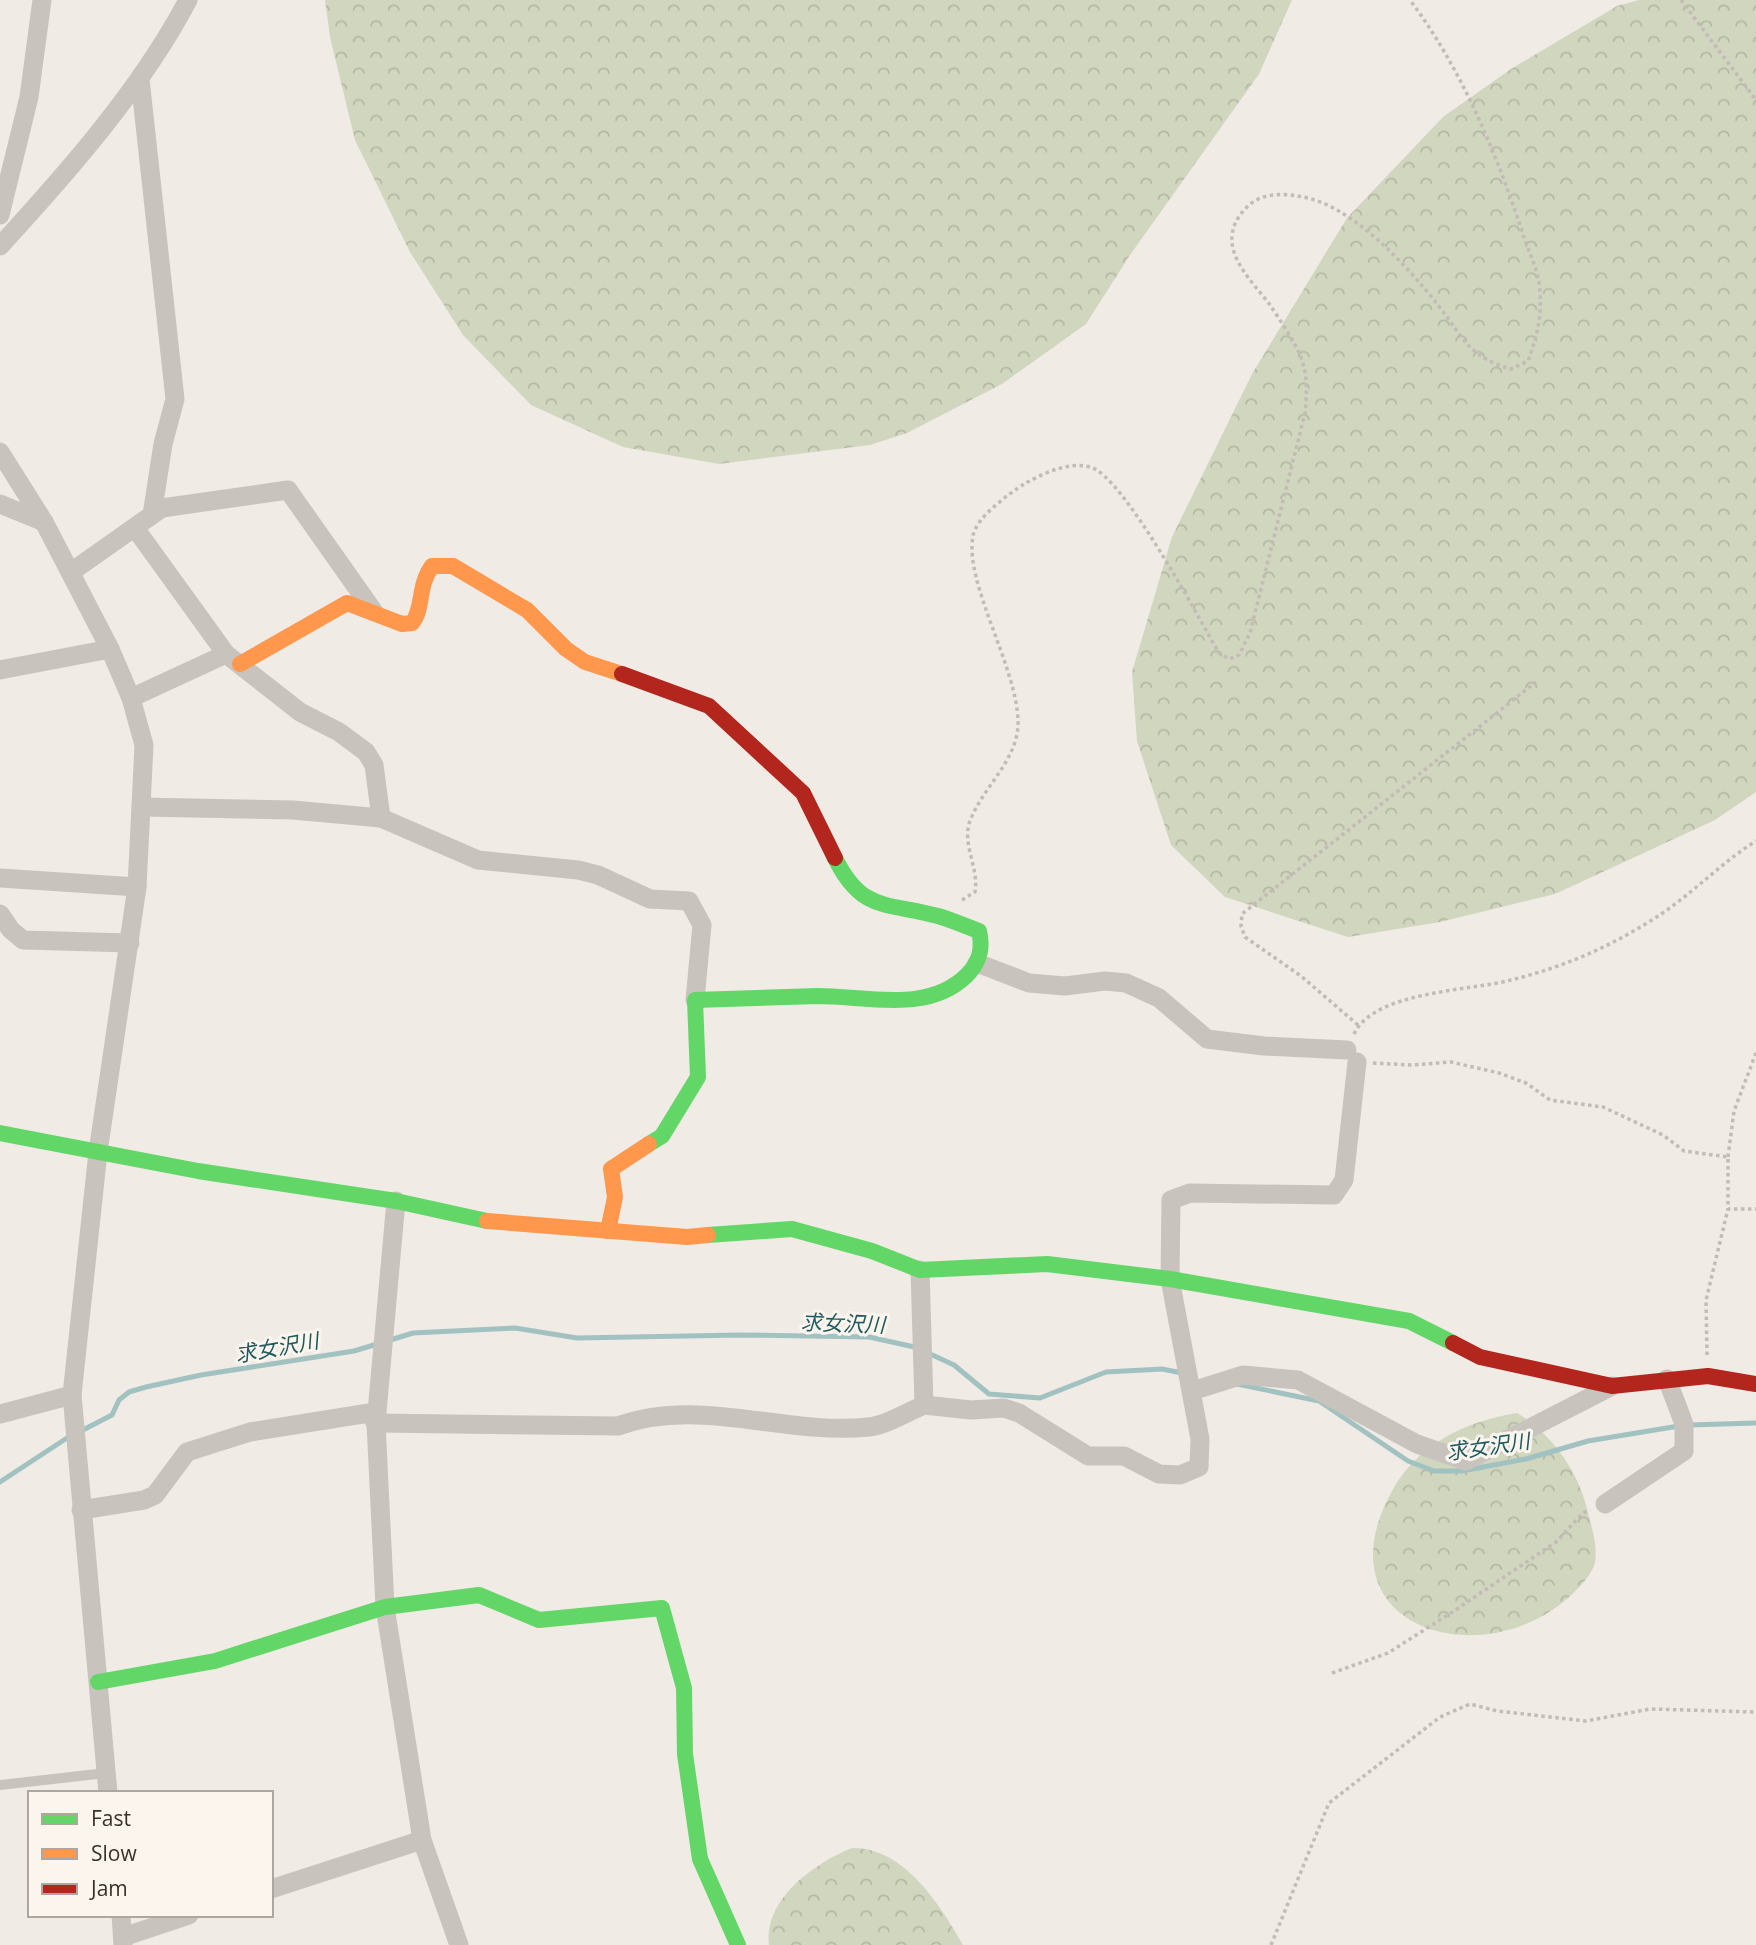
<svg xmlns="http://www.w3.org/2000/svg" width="1756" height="1945" viewBox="0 0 1756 1945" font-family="'Open Sans','Noto Sans JP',sans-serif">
	<defs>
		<pattern id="forest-crowns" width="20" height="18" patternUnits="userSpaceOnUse" patternTransform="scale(1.75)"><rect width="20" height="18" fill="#d1d6bf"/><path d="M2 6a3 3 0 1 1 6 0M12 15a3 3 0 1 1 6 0" fill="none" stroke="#b4b8a4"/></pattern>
	</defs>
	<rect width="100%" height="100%" fill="#f0ebe5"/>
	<!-- forest -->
	<g fill="url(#forest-crowns)">
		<path d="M325 0H1292L1259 74 1130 255 1086 324 1002 384 907 433 870 445 719 464 623 447 531 405 463 335 410 252 355 140 330 37Z"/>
		<path d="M1639 0H1756V792L1715 820 1555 894 1440 922 1348 937 1225 897 1171 845 1137 741 1132 672 1172 537 1252 374 1347 218 1443 117 1511 69 1617 6Z"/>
		<path d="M1517 1413C1553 1435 1579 1472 1588 1513 1592 1528 1599 1551 1594 1566 1589 1578 1577 1590 1568 1598 1478 1677 1318 1625 1392 1491 1418 1444 1466 1421 1517 1413Z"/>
		<path d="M852 1848C904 1847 940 1905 963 1945H769C763 1899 815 1863 852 1848Z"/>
	</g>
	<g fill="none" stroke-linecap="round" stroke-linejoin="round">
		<!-- stream -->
		<g stroke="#a1c2c1" stroke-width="5">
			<path d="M387 1341 413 1333 515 1328 577 1338 740 1335 869 1337 919 1348"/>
			<path d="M928 1353 954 1365 989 1394 1040 1398 1106 1372 1162 1369 1182 1373"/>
			<path d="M1237 1384 1319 1401 1408 1461 1434 1471H1462L1526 1459 1588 1441 1679 1426"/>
			<path d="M1689 1425 1756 1423"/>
			<path d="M79 1432 112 1415 119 1400 129 1392 146 1387 201 1375 354 1351 377 1344"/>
			<path d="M0 1482 70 1436"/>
		</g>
		<!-- path -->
		<g stroke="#c2bbb6" stroke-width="3.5" stroke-dasharray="3.5 3.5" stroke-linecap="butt">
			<path d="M1681 0 1756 100"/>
			<path d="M962 900 975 892C979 868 963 847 969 824 980 789 1020 760 1018 720 1016 665 964 582 973 536 976 517 1009 494 1024 484 1042 474 1068 461 1090 467 1123 475 1199 619 1219 653L1229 659 1239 655 1250 633 1305 413C1307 393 1308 374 1300 355 1293 339 1280 320 1270 305 1249 277 1212 245 1245 209 1260 192 1283 193 1303 197 1353 206 1408 267 1438 305 1463 337 1468 357 1511 369L1528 361C1538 335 1543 311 1539 282 1536 265 1527 248 1522 231 1495 150 1461 68 1410 0"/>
			<path d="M1358 1025 1301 976 1245 937 1241 926 1242 914 1536 682"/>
			<path d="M1354 1034C1374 991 1470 991 1511 980 1568 966 1619 943 1667 910 1698 888 1724 861 1756 841"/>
			<path d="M1373 1063 1411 1065 1451 1062 1499 1073 1526 1083 1550 1100 1603 1107 1663 1135 1684 1151 1728 1157V1209H1756"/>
			<path d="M1728 1157 1734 1111 1756 1053"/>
			<path d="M1707 1355 1706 1300 1728 1209"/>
			<path d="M1332 1673 1388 1653 1454 1611 1556 1542 1583 1513 1590 1510"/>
			<path d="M1271 1945 1329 1803 1440 1717 1470 1704 1497 1711 1586 1721 1650 1709 1756 1712"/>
		</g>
		<!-- lane -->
		<path stroke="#c9c3be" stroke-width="10" d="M0 1785 106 1773"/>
		<!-- street -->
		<g stroke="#c9c3be" stroke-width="19">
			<path d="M140 79 175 399 163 444 152 515"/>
			<path d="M0 215 29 97 42 0"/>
			<path d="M0 246C68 172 141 89 188 0"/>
			<path d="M0 452 44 522 110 649 131 698 144 745 137 887 98 1152 72 1395 108 1793"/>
			<path d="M0 504 44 522"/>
			<path d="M135 528 226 654 300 712 339 732 366 752 374 765 381 818"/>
			<path d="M71 572 162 508 288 490 374 612"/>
			<path d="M0 670 110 649"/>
			<path d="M131 698 226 654"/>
			<path d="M141 807 293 810 381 818 478 860 578 870 598 875 650 899 689 901 702 925 695 1000"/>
			<path d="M0 878 137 887"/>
			<path d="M0 914 11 930 23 940 130 943"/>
			<path d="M977 963 1029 983 1065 986 1105 981 1126 983 1159 998 1207 1039 1264 1046 1347 1050"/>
			<path d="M396 1201 376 1423 385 1607 422 1840 459 1945"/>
			<path d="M1192 1391 1243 1375 1298 1380 1417 1444 1466 1461 1612 1386"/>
			<path d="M924 1405 971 1410 1004 1408 1019 1413 1088 1456H1124L1159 1474 1180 1475 1199 1467 1200 1439 1170 1279 1171 1200 1190 1193 1334 1195 1344 1180 1357 1062"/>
			<path d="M0 1414 72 1395"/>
			<path d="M376 1423 618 1426C698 1396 785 1436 869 1427 887 1425 907 1412 924 1405L920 1270"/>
			<path d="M1605 1504 1684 1451V1424L1667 1379"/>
			<path d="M81 1510 144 1500 155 1495 187 1452 250 1432 369 1413 376 1423"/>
			<path d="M271 1889 422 1840"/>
			<path d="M121 1915 123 1945"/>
			<path d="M123 1937 189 1915"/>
		</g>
		<!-- fast -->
		<g stroke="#63d668" stroke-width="16">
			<path d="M0 1133 198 1171 396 1201 487 1221"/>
			<path d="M649 1144 662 1136 698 1077 695 1000C736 999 777 997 818 996 867 996 928 1014 967 975 980 962 983 948 979 931 965 926 952 920 938 916 887 902 862 913 835 858"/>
			<path d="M708 1235 792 1229 872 1251 920 1270 1047 1264 1170 1279 1409 1321 1453 1343"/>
			<path d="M98 1682 215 1661 385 1607 479 1595 539 1620 662 1608 684 1688 685 1754 700 1859 738 1945"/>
		</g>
		<!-- slow -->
		<g stroke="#ff974d" stroke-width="16">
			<path d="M240 664 347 603 402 624 412 623C424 609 417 587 432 566H453L527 610 566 649 585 662 622 674"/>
			<path d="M487 1221 687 1237 708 1235"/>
			<path d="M608 1231 615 1197 611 1169 649 1144"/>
		</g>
		<!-- jam -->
		<g stroke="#b3261e" stroke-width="16">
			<path d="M622 674 709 706 803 793 835 858"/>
			<path d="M1453 1343 1480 1357 1612 1386 1708 1376 1756 1384"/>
		</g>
	</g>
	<g text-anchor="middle" stroke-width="6" stroke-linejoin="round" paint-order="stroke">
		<!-- water labels -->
		<g font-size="21" font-style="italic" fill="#1f5a5e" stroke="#fbf5ee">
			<text transform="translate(843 1324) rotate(2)" y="7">求女沢川</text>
			<text transform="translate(277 1348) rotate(-10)" y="7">求女沢川</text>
			<text transform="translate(1488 1447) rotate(-8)" y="7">求女沢川</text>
		</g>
	</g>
	<!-- legend -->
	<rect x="28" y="1791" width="245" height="126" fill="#fbf5ee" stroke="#aea6a0" stroke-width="2"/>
	<rect x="42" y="1814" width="35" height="10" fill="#63d668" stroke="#aea6a0" stroke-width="2"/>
	<text x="91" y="1826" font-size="21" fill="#3b302b">Fast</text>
	<rect x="42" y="1849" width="35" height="10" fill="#ff974d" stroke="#aea6a0" stroke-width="2"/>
	<text x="91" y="1861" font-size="21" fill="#3b302b">Slow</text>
	<rect x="42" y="1884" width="35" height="10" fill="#b3261e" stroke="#aea6a0" stroke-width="2"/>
	<text x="91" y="1896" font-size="21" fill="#3b302b">Jam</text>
</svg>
